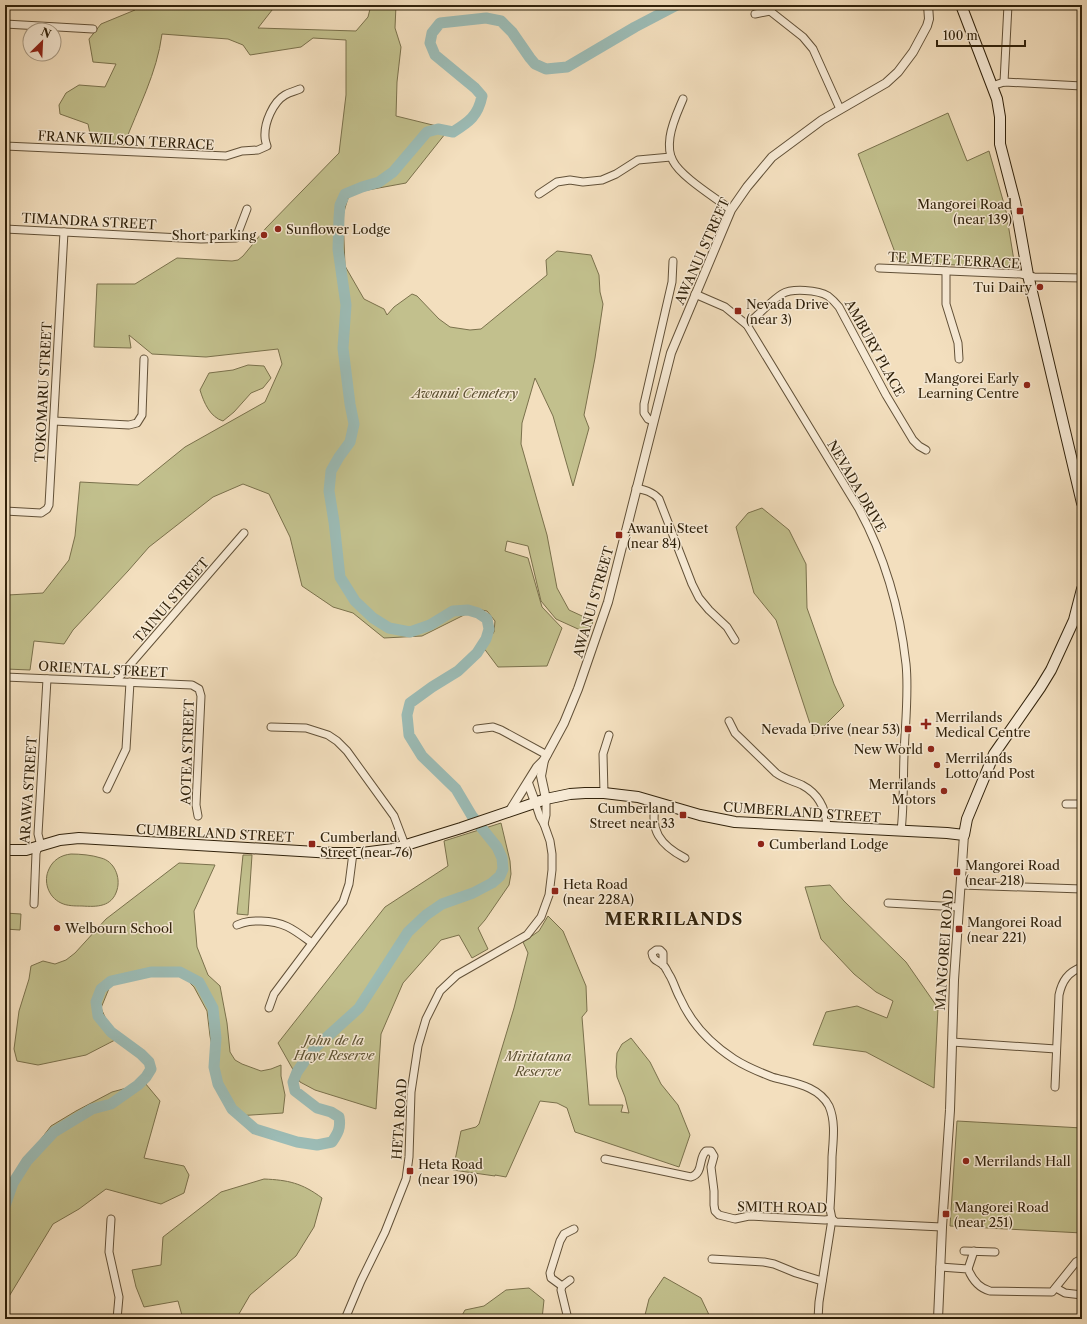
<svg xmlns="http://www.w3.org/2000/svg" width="1087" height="1324" viewBox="0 0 1087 1324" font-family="'Libre Caslon Text',serif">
	<rect width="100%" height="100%" fill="#f3dfbe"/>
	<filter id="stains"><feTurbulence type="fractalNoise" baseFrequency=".005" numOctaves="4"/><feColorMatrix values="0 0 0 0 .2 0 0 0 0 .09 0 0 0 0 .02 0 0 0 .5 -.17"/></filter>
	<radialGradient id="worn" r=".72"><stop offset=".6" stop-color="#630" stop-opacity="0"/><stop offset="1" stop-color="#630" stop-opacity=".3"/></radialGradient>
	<!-- green -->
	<g fill="#c2c08d" stroke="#7a714c">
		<path d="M137 5H276L258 28 356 31 368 17 371 5H396L395 28 401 47 397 82 396 116 449 129 406 183 357 192 348 198 343 215 345 266 364 299 384 309 387 315 394 307 412 294 417 296 439 319 450 327 470 330 481 329 547 275 546 260 557 251 591 255 599 275 600 292 603 304 595 358 584 415 589 428 573 486 553 416 535 378 522 423 521 444 547 535 557 588 569 610 593 621 589 634 556 619 541 601 528 546 507 541 505 551 528 558 542 607 562 628 547 666 498 667 483 647 494 632 495 621 487 611 476 609 422 636 384 638 353 613 333 607 302 586 290 537 269 494 243 484 213 497 149 547 128 571 73 630 64 644 34 641 30 670 6 669 5 665V599L8 595 43 593 69 560 75 536 80 482 138 485 185 447 265 402 282 364 278 349 206 357 152 354 129 335 131 348 94 347 97 284H135L177 258 232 261 238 260 243 256 266 228 339 153 346 95V40L313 38 301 47 250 55 243 45 228 39 162 34C157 73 138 108 124 145L92 143 88 124 60 114 59 105 66 93 79 85 105 87 116 64 93 62 89 39 101 24 135 10Z"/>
		<path d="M948 113 967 161 989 151 1006 211 1015 267 899 263 858 154Z"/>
		<path d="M248 365 264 366 271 378 263 388 251 393 234 412 223 421C210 417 204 403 200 390L209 373 233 370Z"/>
		<path d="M762 508 789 530 806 564 807 608 834 684 844 706 814 736 776 620 754 593 736 527 748 513Z"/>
		<path d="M501 823 510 861 511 874 509 885 485 920 478 928 488 949 472 958 459 935 441 940 403 983 381 1034 376 1109 315 1090 300 1082 278 1043 385 907 448 866 444 841Z"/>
		<path d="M71 854C80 854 92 855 101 858 114 861 121 877 117 890 112 907 97 907 82 906 75 906 67 906 61 903 48 897 43 881 49 869 53 860 61 855 71 854Z"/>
		<path d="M243 855H252L248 915 237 914Z"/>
		<path d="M179 863 215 865 194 911 197 947 208 975 220 986 227 1023 230 1052 235 1060 242 1064 261 1071 271 1069 281 1065V1076L285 1095 283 1113 236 1116 227 1099 216 1068 210 1036 207 1011 194 987 183 976 169 973 146 974 123 980 110 986 101 1008 115 1040 86 1055 38 1065 17 1061 14 1049 19 1011 29 979 31 966 43 961 55 964 66 960 75 953 106 919Z"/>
		<path d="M830 885 844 901 906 962 938 1008 934 1088 866 1052 813 1045 826 1012 857 1006 887 1018 893 1001 876 992 854 974 821 939 805 887Z"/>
		<path d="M5 913 21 914 20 930 5 929Z"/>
		<path d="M548 916 563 931 586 986 587 1011 582 1017 589 1105H623L621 1112 629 1113 625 1097 617 1077 616 1067 617 1053 622 1044 631 1038 650 1062 661 1084 678 1105 690 1135 679 1167 575 1132 567 1108 557 1103 540 1101 506 1177 495 1175V1176L453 1170 461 1131 476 1127 479 1124 514 1008 528 953 523 942 539 931Z"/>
		<path d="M145 1083 160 1101 144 1158 184 1166 189 1175 184 1193 161 1204 106 1189 79 1209 53 1224 5 1303V1184H6L9 1181 51 1126 76 1111 112 1092Z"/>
		<path d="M957 1121 1082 1128V1233L950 1226Z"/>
		<path d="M264 1179C288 1180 302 1183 322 1198L314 1227 296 1256 250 1295 236 1319H183L178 1301 144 1307 136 1287 132 1270 161 1265 163 1237 221 1192Z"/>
		<path d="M664 1277 701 1298 711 1319H644L649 1299Z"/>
		<path d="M529 1288 544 1300 542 1319H460L465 1310 484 1306 506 1290Z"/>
	</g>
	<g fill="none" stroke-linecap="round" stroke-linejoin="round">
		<!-- river -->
		<path stroke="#9cbcb6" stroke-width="11" d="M5 1206 13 1183 27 1161 54 1132 92 1109 111 1104 138 1085 146 1077 151 1069 149 1062 141 1054 111 1032 98 1016 96 1002 101 989 111 981 151 972H180L199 982 213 1008 216 1038 214 1067 218 1084 232 1109 255 1129 297 1142 317 1145 332 1142C338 1133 341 1128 339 1117L331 1112 317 1108 295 1091 293 1082 297 1072 306 1059 317 1046 359 1008 408 932 426 915 442 904 473 893 492 883 500 876 503 869 502 858 497 847 472 816 456 789 422 756 409 735 407 715 410 703 432 687 458 671 477 653 486 639 489 629 487 619 478 613 468 610 453 611 430 625 410 632 389 628 373 618 355 601 340 577 334 522 329 491 331 471 339 457 350 442 354 424 350 404 343 348 346 305 338 249 339 218 340 205 345 194 362 187 379 182 393 172 427 132 438 129 453 132C469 122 478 116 482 96L475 88 435 55 430 43 432 33 440 23 486 18 501 21 512 32 530 58 535 64 546 69 567 67 635 27 677 5"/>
		<defs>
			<g id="minor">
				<path d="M770 11 803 37 813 49 840 109"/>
				<path d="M755 14 770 11 774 5"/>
				<path d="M5 24 93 29"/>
				<path d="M1004 82 1008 5"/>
				<path d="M992 86 1004 82 1082 86"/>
				<path d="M683 99C678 111 672 123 670 137 669 144 669 154 673 161 681 177 716 198 731 210"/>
				<path d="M5 146 226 156 242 151 258 150 267 146C266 143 265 140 265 137 264 123 273 102 285 95 290 92 296 91 300 89"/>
				<path d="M539 194 557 182 570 180 583 182 602 180 616 174 638 160 671 157"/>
				<path d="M5 229 201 239 236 238 247 209"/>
				<path d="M879 268 1021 274 1034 277 1082 278"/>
				<path d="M946 271V304L958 343 959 359"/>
				<path d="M695 294 725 307 747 325 859 509C885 557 900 610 906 664 909 693 905 726 904 755 903 780 904 806 901 831"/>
				<path d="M747 325C756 317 772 300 782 294 792 288 818 290 828 296 832 299 835 302 839 307L886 395 913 440 919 446 926 450"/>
				<path d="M54 421 129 425 137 423 142 415 144 359"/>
				<path d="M653 421 648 419 644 413V404L672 282 673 261"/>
				<path d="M636 488C645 490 653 492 659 499L692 584 699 598 709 610 727 627 735 640"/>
				<path d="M5 511 41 513 47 509 49 505 64 232"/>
				<path d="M5 677 192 685 199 689 201 696 196 805 198 816"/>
				<path d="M116 681 244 533"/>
				<path d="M729 721 735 733 776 773C784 779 793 781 802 785 819 794 826 809 827 827"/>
				<path d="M271 727 306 728 328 735 337 741 347 751 394 816 405 845"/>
				<path d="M477 729 493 727 501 730 547 755"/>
				<path d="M107 789 126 749 130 682"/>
				<path d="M604 793 603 754 609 735"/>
				<path d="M656 802C649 830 660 845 685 858"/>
				<path d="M1066 804H1082"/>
				<path d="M544 824 546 815V799"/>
				<path d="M961 885 1082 889"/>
				<path d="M888 903 959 907"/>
				<path d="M34 904 36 853 40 842 38 834 47 679"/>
				<path d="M237 925C246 921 252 921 261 921 285 922 293 929 312 943"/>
				<path d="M663 965V953L660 950H656L652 953C653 962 659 960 664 966 666 968 668 973 670 976 674 983 676 991 680 998 691 1023 711 1044 734 1059 745 1066 759 1072 772 1077 792 1083 818 1085 829 1106 836 1122 833 1141 832 1157 832 1174 831 1192 830 1209L832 1219 819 1302 818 1319"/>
				<path d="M269 1008 274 994 343 902 349 884 353 853"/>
				<path d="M952 1042 1056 1049"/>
				<path d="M1055 1087 1059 995C1062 981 1068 972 1082 967"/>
				<path d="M605 1159 691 1177C704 1173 698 1158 706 1151H711L714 1156 711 1167 714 1191V1205L715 1211 719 1215 735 1219 749 1216 825 1220 832 1219 836 1222 942 1227"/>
				<path d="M111 1219 109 1252 119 1297 117 1319"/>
				<path d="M964 1251 995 1252"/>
				<path d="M712 1259 764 1262 774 1264 796 1273 822 1281"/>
				<path d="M940 1267 968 1269C972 1279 979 1288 990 1291L1052 1292 1076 1262 1082 1259"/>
				<path d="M968 1269 974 1251"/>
				<path d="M562 1286 551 1278 550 1273 560 1241 564 1234 574 1229"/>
				<path d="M1056 1288 1065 1293 1082 1295"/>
				<path d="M345 1319 361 1281 385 1232 406 1179 409 1157 411 1092 418 1046 426 1019 440 991 457 975 527 935 541 917 549 895 552 870V854L550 841 544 824 540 817 535 802"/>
				<path d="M568 1319 561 1290 562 1286 570 1280"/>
			</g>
			<g id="tertiary">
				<path d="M544 760 541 776 546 799"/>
				<path d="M528 783 535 802"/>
				<path d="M509 812 537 767 544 760 564 723 578 689 608 602 671 353 731 210 747 187 772 157 822 120 886 83 898 72 913 52 927 26 929 19 928 5"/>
				<path d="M938 1319 942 1227 950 1110 954 980 964 835"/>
			</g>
			<g id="secondary">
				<path d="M961 5 997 99 1000 117V144L1015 202 1028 275 1082 503"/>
				<path d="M5 850H26L60 840 79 838 333 853H362L393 849 461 828 546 799 570 794 585 793H604L638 797 700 815 735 822 947 833 964 835 967 819 994 754 1040 688 1051 670 1074 620 1082 589"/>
			</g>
		</defs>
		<!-- minor casing -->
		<use href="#minor" stroke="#625138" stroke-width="9"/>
		<!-- tertiary casing -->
		<use href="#tertiary" stroke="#625138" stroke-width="10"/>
		<!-- secondary casing -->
		<use href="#secondary" stroke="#31220b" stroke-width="12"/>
		<!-- minor -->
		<use href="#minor" stroke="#f7ead5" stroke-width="7"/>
		<!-- tertiary -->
		<use href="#tertiary" stroke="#f7ead5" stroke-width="8"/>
		<!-- secondary -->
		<use href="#secondary" stroke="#f7ead5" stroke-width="10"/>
	</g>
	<!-- markers -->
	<g fill="#8f2418" stroke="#f7ead5" stroke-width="1.5">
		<rect x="1016" y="207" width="8" height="8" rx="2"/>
		<circle cx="278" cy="229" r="4"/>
		<circle cx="264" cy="235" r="4"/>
		<circle cx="1040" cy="287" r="4"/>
		<rect x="734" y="307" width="8" height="8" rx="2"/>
		<circle cx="1027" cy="385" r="4"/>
		<rect x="615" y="531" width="8" height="8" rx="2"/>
		<path d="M924 718h4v4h4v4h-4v4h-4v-4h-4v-4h4z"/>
		<rect x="904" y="725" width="8" height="8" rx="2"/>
		<circle cx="931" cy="749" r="4"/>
		<circle cx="937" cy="765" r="4"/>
		<circle cx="944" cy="791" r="4"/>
		<rect x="679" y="811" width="8" height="8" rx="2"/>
		<rect x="308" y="840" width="8" height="8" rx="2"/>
		<circle cx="761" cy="844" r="4"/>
		<rect x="953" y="868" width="8" height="8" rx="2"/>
		<rect x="551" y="887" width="8" height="8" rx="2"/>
		<circle cx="57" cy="928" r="4"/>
		<rect x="955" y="925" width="8" height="8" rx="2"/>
		<circle cx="966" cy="1161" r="4"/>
		<rect x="406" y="1167" width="8" height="8" rx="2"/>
		<rect x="942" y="1210" width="8" height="8" rx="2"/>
	</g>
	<g text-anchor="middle" stroke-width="3" stroke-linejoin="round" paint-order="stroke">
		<!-- street labels -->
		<g font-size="13" fill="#31220b" stroke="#f7ead5">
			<text transform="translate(126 140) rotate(3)" y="5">FRANK WILSON TERRACE</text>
			<text transform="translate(89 221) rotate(3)" y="5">TIMANDRA STREET</text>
			<text transform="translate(702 251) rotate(-66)" y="5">AWANUI STREET</text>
			<text transform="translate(954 260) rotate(3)" y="5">TE METE TERRACE</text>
			<text transform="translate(875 348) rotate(61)" y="5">AMBURY PLACE</text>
			<text transform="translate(43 392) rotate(-87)" y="5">TOKOMARU STREET</text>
			<text transform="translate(857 486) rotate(60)" y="5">NEVADA DRIVE</text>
			<text transform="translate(171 600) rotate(-49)" y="5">TAINUI STREET</text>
			<text transform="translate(593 602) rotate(-74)" y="5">AWANUI STREET</text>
			<text transform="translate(103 669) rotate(3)" y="5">ORIENTAL STREET</text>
			<text transform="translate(187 752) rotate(-88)" y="5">AOTEA STREET</text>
			<text transform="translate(28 790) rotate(-86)" y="5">ARAWA STREET</text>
			<text transform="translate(802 812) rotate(4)" y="5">CUMBERLAND STREET</text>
			<text transform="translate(215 833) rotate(3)" y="5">CUMBERLAND STREET</text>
			<text transform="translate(944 950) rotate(-86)" y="5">MANGOREI ROAD</text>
			<text transform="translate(399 1119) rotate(-86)" y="5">HETA ROAD</text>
			<text transform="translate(782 1207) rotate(1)" y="5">SMITH ROAD</text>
		</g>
		<!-- poi labels -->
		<g font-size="13" fill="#31220b" stroke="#f7ead5" text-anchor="start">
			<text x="1012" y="209" text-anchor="end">Mangorei Road<tspan x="1012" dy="15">(near 139)</tspan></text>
			<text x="286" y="234">Sunflower Lodge</text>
			<text x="256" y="240" text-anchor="end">Short parking</text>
			<text x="1032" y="292" text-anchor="end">Tui Dairy</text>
			<text x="746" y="309">Nevada Drive<tspan x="746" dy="15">(near 3)</tspan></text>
			<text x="1019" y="383" text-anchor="end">Mangorei Early<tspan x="1019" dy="15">Learning Centre</tspan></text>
			<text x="627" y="533">Awanui Steet<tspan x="627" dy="15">(near 84)</tspan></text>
			<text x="935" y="722">Merrilands<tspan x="935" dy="15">Medical Centre</tspan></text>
			<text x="900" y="734" text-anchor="end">Nevada Drive (near 53)</text>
			<text x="923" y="754" text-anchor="end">New World</text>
			<text x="945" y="763">Merrilands<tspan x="945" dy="15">Lotto and Post</tspan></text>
			<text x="936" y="789" text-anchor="end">Merrilands<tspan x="936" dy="15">Motors</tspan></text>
			<text x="675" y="813" text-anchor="end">Cumberland<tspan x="675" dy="15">Street near 33</tspan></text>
			<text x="320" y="842">Cumberland<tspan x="320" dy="15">Street (near 76)</tspan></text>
			<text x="769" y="849">Cumberland Lodge</text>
			<text x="965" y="870">Mangorei Road<tspan x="965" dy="15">(near 218)</tspan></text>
			<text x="563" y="889">Heta Road<tspan x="563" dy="15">(near 228A)</tspan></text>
			<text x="967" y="927">Mangorei Road<tspan x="967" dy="15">(near 221)</tspan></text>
			<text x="65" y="933">Welbourn School</text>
			<text x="974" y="1166">Merrilands Hall</text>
			<text x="418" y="1169">Heta Road<tspan x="418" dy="15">(near 190)</tspan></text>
			<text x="954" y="1212">Mangorei Road<tspan x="954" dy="15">(near 251)</tspan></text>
		</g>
		<!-- park labels -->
		<g font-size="13" font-style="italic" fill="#5c5132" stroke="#f7ead5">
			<text x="465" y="398">Awanui Cemetery</text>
			<text x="334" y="1045">John de la<tspan x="334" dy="15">Haye Reserve</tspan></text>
			<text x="538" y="1061">Miritatana<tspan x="538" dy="15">Reserve</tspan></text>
		</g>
		<!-- district labels -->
		<g font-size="17" font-weight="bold" letter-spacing="1" fill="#31220b" stroke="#f7ead5">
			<text x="674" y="925">MERRILANDS</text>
		</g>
	</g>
	<!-- margin -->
	<rect width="1087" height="1324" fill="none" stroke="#f3dfbe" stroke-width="20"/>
	<rect x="6" y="6" width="1075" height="1312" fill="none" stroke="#31220b" stroke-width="2"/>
	<rect x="10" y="10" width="1067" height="1304" fill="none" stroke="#31220b"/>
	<!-- north arrow -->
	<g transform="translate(42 42) rotate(24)"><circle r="19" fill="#f7ead5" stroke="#a89a84"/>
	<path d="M0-3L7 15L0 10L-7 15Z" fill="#8f2418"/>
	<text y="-6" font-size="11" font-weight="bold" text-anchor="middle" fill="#31220b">N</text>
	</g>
	<!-- scale -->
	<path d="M937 40v6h88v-6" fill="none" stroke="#31220b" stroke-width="2"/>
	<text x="943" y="40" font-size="12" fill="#31220b" stroke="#f7ead5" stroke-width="3" paint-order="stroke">100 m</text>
	<rect width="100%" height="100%" filter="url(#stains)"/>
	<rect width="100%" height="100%" fill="url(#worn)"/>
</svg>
